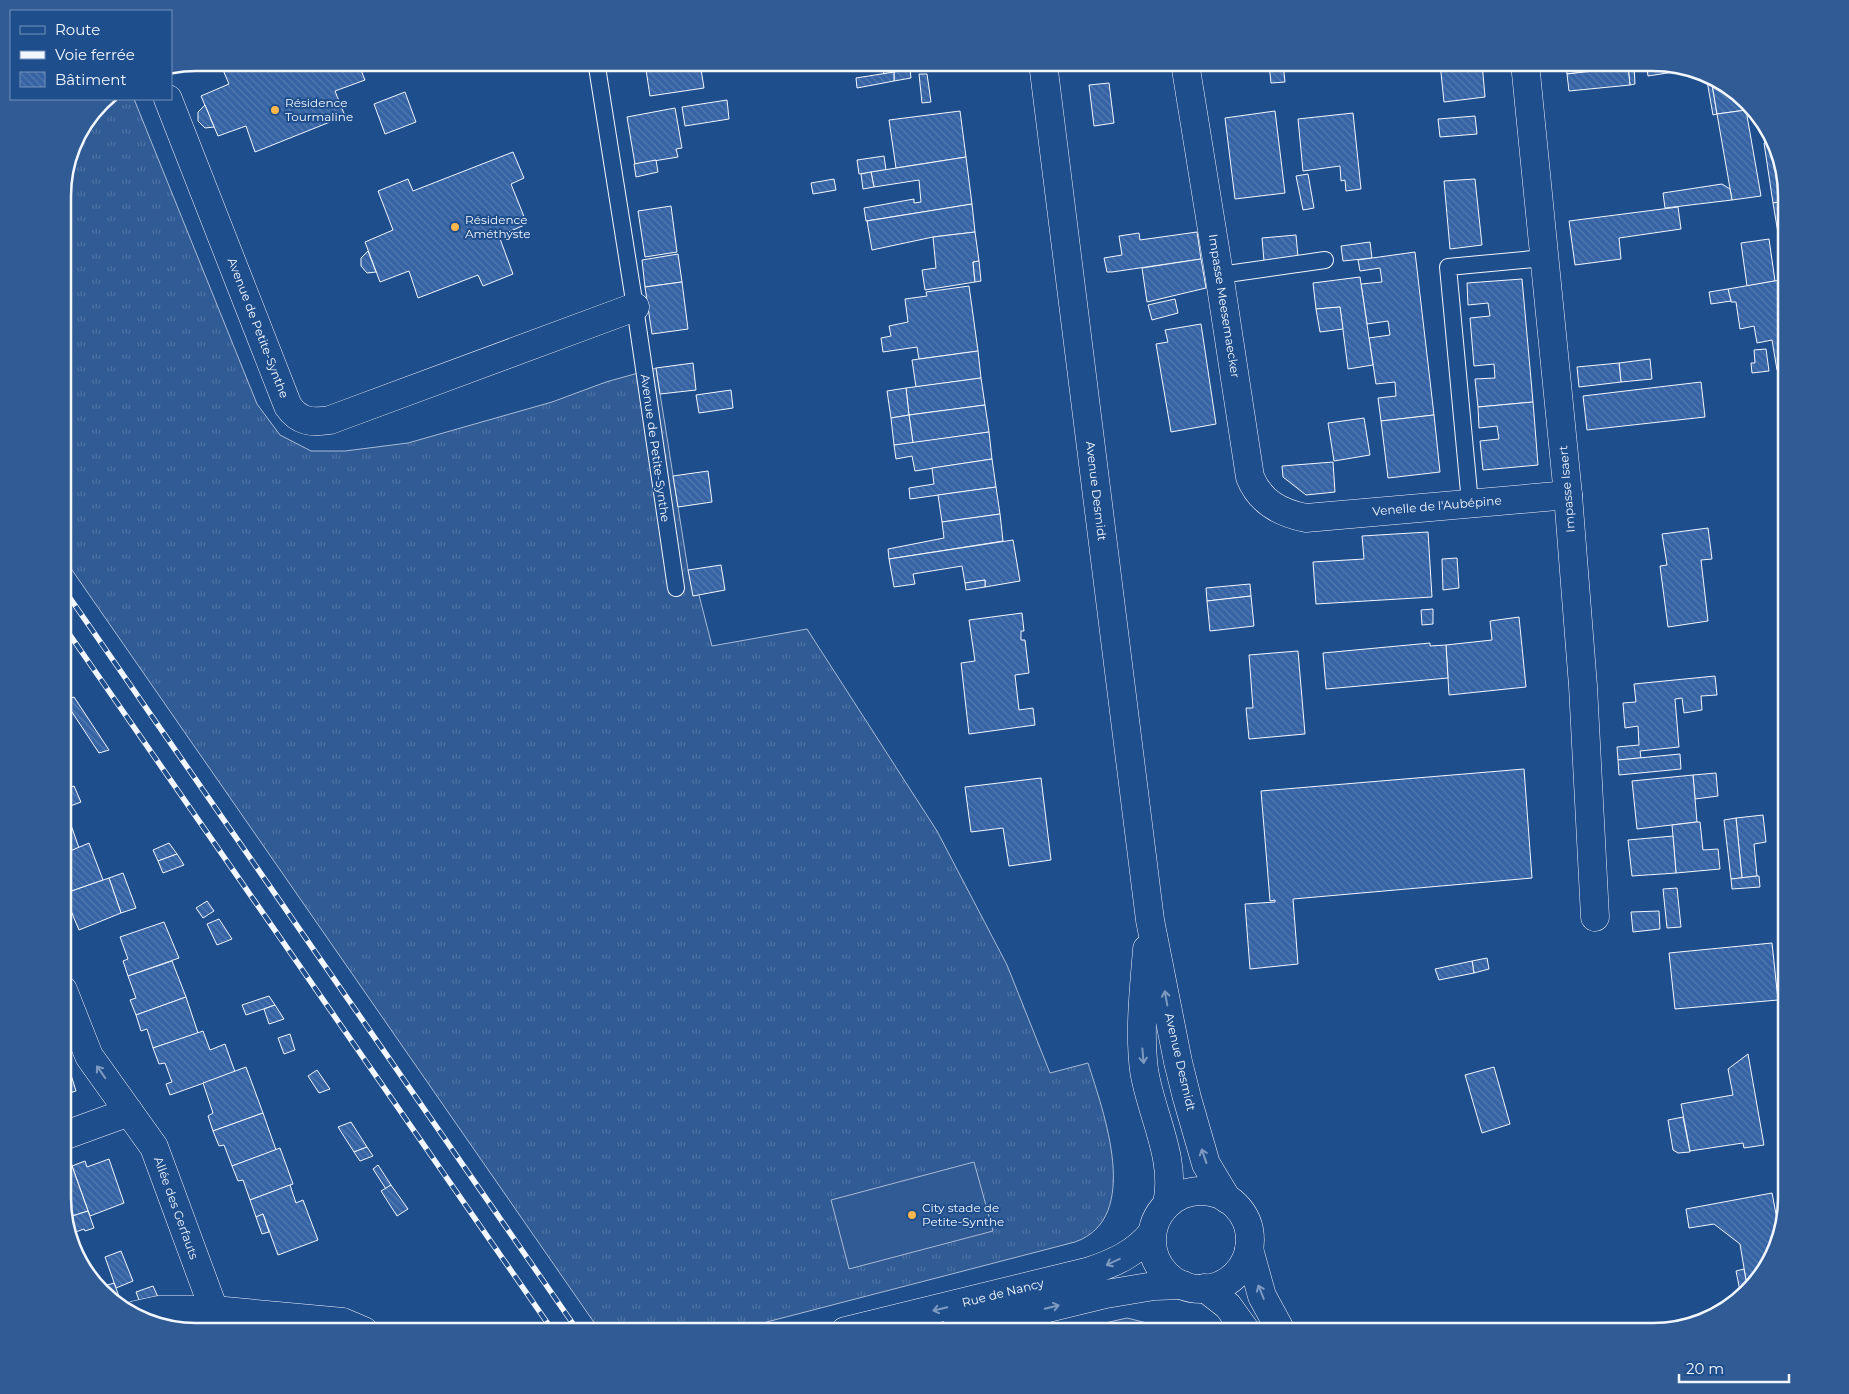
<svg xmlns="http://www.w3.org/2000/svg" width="1849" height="1394" viewBox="0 0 1849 1394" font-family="Montserrat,sans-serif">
	<defs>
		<pattern id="grass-tufts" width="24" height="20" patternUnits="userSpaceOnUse" patternTransform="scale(1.25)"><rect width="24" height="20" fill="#305b95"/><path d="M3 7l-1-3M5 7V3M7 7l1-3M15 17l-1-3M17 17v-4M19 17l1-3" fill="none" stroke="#4e73a5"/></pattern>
		<pattern id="building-back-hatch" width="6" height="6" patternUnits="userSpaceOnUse" patternTransform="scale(1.25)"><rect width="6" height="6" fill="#3563a3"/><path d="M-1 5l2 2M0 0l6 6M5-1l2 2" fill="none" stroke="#537ab1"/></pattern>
	</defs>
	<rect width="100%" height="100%" fill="#1f4e8c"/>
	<!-- grass -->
	<path fill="url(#grass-tufts)" stroke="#a8bbd7" d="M106 99H134L257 404 280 435 311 451H345L408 443 552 402 606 382 656 368 688 570 699 595 712 646 807 629 937 831 1007 965 1050 1073 1088 1063C1103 1111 1143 1218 1075 1242L732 1331H600L63 557V187L76 137Z"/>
	<!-- pitch -->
	<g fill="#305b95" stroke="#a8bbd7">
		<path d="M974 1162 993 1231 849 1269 831 1200Z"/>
		<path d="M1127 1318 1167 1328 1170 1331H1070Z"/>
	</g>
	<!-- building -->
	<g fill="url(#building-back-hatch)" stroke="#f2f6ff">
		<path d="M220 63H358L365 80 335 91 345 116 255 152 246 126 218 136 201 96 229 84Z"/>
		<path d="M645 63H700L704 88 650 96Z"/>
		<path d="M882 63H951L884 74Z"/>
		<path d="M1269 63H1283L1285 82 1271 83Z"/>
		<path d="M1440 63H1482L1485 97 1444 102Z"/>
		<path d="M1566 63H1628V67L1567 74Z"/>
		<path d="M1646 63H1653L1693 69 1648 76Z"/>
		<path d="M1634 66 1635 84 1630 85 1628 67Z"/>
		<path d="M1628 67 1630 85 1569 91 1567 74Z"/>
		<path d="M910 69 911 78 894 81V72Z"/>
		<path d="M894 72V81L857 88 856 78Z"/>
		<path d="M919 74H927L931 102 922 103Z"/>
		<path d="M1706 75 1711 78 1717 114 1713 115Z"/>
		<path d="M1711 78 1734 90 1745 103 1746 110 1717 114Z"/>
		<path d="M1109 83 1114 123 1094 126 1089 85Z"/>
		<path d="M405 92 416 122 385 134 374 104Z"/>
		<path d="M727 100 729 119 685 126 682 107Z"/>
		<path d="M205 105 214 127 205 128 198 121V112Z"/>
		<path d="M675 108 682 148 676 149 678 157 635 164 627 117Z"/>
		<path d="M1746 110 1761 196 1732 200 1717 114Z"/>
		<path d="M960 111 966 157 896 168 889 120Z"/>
		<path d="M1275 111 1285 193 1235 199 1225 118Z"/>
		<path d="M1353 113 1361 189 1346 191 1345 180 1341 181 1340 166 1303 171 1298 119Z"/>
		<path d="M1475 116 1477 134 1440 137 1438 119Z"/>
		<path d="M1774 141 1786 201 1773 203 1764 143Z"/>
		<path d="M513 152 524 178 511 184 527 224 499 236 513 274 483 286 478 275 418 298 409 271 380 282 365 242 393 230 378 191 408 179 413 191Z"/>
		<path d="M884 156 886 170 859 174 857 160Z"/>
		<path d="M966 157 972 204 866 221 864 208 914 199V203L921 202 919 180 874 187 871 172Z"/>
		<path d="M656 160 658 172 636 177 634 164Z"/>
		<path d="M871 172 874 187 863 189 861 174Z"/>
		<path d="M1308 174 1314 208 1303 210 1296 176Z"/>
		<path d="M834 179 836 190 813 194 811 183Z"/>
		<path d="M1475 179 1482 245 1450 249 1444 181Z"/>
		<path d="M1722 184 1730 189 1732 200 1665 208 1663 193Z"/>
		<path d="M1786 201V231L1778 233 1773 203Z"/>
		<path d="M972 204 975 232 933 237 872 250 867 221Z"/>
		<path d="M671 206 677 252 645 257 638 211Z"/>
		<path d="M1678 207 1681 229 1619 238 1621 259 1575 265 1569 221Z"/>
		<path d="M1786 231V256L1782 257 1778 233Z"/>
		<path d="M975 232 979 261 973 262 975 282 925 290 922 270 936 268 933 237Z"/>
		<path d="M1197 232 1201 259 1112 272H1107L1104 258 1122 255 1119 236 1139 233 1140 240Z"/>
		<path d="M1296 235 1298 257 1264 261 1262 238Z"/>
		<path d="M1769 239 1775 281 1747 286 1741 243Z"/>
		<path d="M1370 242 1372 258 1343 261 1341 246Z"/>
		<path d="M368 251 376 272 367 273 361 266V258Z"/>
		<path d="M1415 252 1434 415 1381 421 1378 398 1396 396 1395 382 1376 384 1369 338 1390 335 1388 321 1367 324 1361 284 1382 282 1380 268 1360 271 1358 260Z"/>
		<path d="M678 254 682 282 645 287 642 260Z"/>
		<path d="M1786 256V284L1782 257Z"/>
		<path d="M1201 259 1206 288 1147 302 1142 268Z"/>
		<path d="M979 261 981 281 975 282 973 262Z"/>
		<path d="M1360 277 1373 365 1348 369 1340 307 1316 309 1313 283Z"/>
		<path d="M1522 279 1533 402 1478 407 1475 379 1495 378 1494 364 1474 366 1470 318 1490 316 1488 303 1468 305 1467 283Z"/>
		<path d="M1786 279V369L1777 370 1772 340 1757 343 1754 326 1740 329 1736 302H1731L1728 289Z"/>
		<path d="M682 282 688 329 652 334 645 287Z"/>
		<path d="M969 286 978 351 919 359 917 347 883 352 881 338 891 336 889 326 908 322 905 299 927 296 926 292Z"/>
		<path d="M1728 289 1731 301 1711 304 1709 292Z"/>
		<path d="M1175 299 1178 313 1152 320 1148 305Z"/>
		<path d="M1340 307 1343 329 1320 332 1316 309Z"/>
		<path d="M1201 324 1216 424 1171 432 1156 344 1168 342 1165 330Z"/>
		<path d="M1766 349 1769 371 1752 373 1751 363H1755L1754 350Z"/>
		<path d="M978 351 981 378 916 387 912 360Z"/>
		<path d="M1650 359 1652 379 1621 382 1619 363Z"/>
		<path d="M693 363 696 390 660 394 656 368Z"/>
		<path d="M1619 363 1621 382 1579 387 1577 367Z"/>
		<path d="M981 378 985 405 909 415 906 388Z"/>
		<path d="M1701 382 1705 417 1587 430 1583 396Z"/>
		<path d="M906 388 909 415 891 418 887 391Z"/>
		<path d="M731 390 733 408 699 413 696 395Z"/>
		<path d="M1533 402 1538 465 1483 470 1480 441 1499 439 1497 426 1479 428 1478 407Z"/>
		<path d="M985 405 989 432 913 443 909 415Z"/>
		<path d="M909 415 913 443 894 445 891 418Z"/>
		<path d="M1434 415 1440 472 1388 478 1381 421Z"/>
		<path d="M1364 418 1370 455 1334 461 1328 423Z"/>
		<path d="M989 432 992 459 915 471 912 456 896 459 894 445Z"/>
		<path d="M992 459 996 487 910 499 909 488 934 484 932 468Z"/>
		<path d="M1333 462 1335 492 1306 495 1283 477 1282 466Z"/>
		<path d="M708 471 712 502 678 507 673 476Z"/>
		<path d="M996 487 1000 514 942 522 938 495Z"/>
		<path d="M1000 514 1003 541 889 559 888 549 944 538 942 522Z"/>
		<path d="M1708 528 1712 559 1701 560 1708 621 1668 627 1660 566 1667 565 1662 534Z"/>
		<path d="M1428 532 1432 597 1316 604 1313 562 1364 559 1362 536Z"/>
		<path d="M1013 540 1020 581 985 587V580L965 583 962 566 913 574 915 584 894 587 889 559Z"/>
		<path d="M1457 558 1459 588 1443 590 1442 559Z"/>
		<path d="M721 565 725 590 693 596 688 570Z"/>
		<path d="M985 580V587L966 590 965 583Z"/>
		<path d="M1250 584 1251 596 1207 601 1206 588Z"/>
		<path d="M1251 596 1254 626 1210 631 1207 601Z"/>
		<path d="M1433 609V624L1422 625 1421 610Z"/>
		<path d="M1022 613 1024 631H1021V640H1025L1029 673 1015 675 1019 710 1033 708 1035 725 969 734 961 663 975 661 969 620Z"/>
		<path d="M1519 617 1526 687 1449 695 1446 645 1492 640 1490 621Z"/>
		<path d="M1430 643V646L1446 645 1448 678 1326 689 1323 653Z"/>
		<path d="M1298 651 1305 734 1249 739 1246 708H1253L1249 655Z"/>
		<path d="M1715 676 1717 695 1701 696 1702 710 1684 713 1682 698 1675 699 1679 747 1640 751 1641 758 1618 760 1617 747 1639 745 1638 726 1625 728 1623 703 1636 702 1634 684Z"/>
		<path d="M74 697 109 750 99 753 64 700Z"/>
		<path d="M1680 754 1681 769 1619 775 1618 760Z"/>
		<path d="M1524 769 1532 878 1293 899 1298 964 1250 969 1245 904 1275 902V900L1270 901 1261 791Z"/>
		<path d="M1716 773 1718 796 1695 799 1693 775Z"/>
		<path d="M1693 775 1697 822 1637 829 1632 781Z"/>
		<path d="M1041 778 1051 860 1009 866 1003 828 971 832 965 787Z"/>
		<path d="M74 786 81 802 65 808 79 848 63 854V790Z"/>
		<path d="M1763 815 1766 842 1754 844 1757 876 1742 878 1736 818Z"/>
		<path d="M1736 818 1742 878 1731 879 1724 820Z"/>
		<path d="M1697 822H1700L1703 850 1718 849 1720 869 1676 873 1672 825Z"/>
		<path d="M1673 836 1676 873 1632 876 1628 840Z"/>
		<path d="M89 843 103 880 63 894V854Z"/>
		<path d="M169 843 177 854 158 861 153 850Z"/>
		<path d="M177 854 184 865 163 873 158 861Z"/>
		<path d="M123 873 136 908 121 913 109 878Z"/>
		<path d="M1757 876H1759L1760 887 1732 889 1731 879Z"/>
		<path d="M109 878 121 913 79 930 71 911 64 912 63 894Z"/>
		<path d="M1677 888 1681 927 1667 928 1663 889Z"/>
		<path d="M207 901 214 911 203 918 196 908Z"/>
		<path d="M1659 911 1660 929 1633 932 1631 912Z"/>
		<path d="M219 919 232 939 217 945 207 924Z"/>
		<path d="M164 922 179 958 128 976 123 961 128 959 120 937Z"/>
		<path d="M1772 943 1778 1000 1675 1009 1669 953Z"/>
		<path d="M1487 958 1489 969 1474 973 1472 961Z"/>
		<path d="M172 961 186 997 136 1015 130 1000 136 998 128 976Z"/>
		<path d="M1472 961 1474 973 1439 980 1435 969Z"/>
		<path d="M269 996 275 1005 246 1015 242 1005Z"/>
		<path d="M186 997 198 1033 153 1048 147 1029 141 1031 136 1015Z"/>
		<path d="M275 1005 284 1019 269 1024 264 1009Z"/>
		<path d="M203 1031 210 1050 225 1044 235 1072 170 1095 166 1084 172 1082 165 1063 159 1064 153 1048Z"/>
		<path d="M290 1034 295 1050 284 1054 278 1038Z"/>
		<path d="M1786 1049V1065L1784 1066 1781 1050Z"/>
		<path d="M1748 1054 1764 1145 1744 1148 1743 1143 1690 1151 1681 1104 1733 1095 1728 1069Z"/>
		<path d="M1786 1065V1100L1781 1067Z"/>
		<path d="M246 1067 263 1113 213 1131 208 1116 213 1113 203 1083Z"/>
		<path d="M1494 1067 1510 1124 1482 1133 1465 1075Z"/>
		<path d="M63 1070 66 1078 71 1075 76 1091 63 1095Z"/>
		<path d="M317 1070 330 1089 319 1093 308 1076Z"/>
		<path d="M263 1113 276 1150 232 1166 224 1145 219 1146 213 1131Z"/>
		<path d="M1683 1117 1690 1152 1678 1153 1673 1150 1668 1120Z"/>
		<path d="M351 1122 367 1147 354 1152 338 1127Z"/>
		<path d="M367 1147 373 1156 360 1161 354 1152Z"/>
		<path d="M280 1148 293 1184 250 1200 243 1180 238 1181 232 1166Z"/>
		<path d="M109 1159 124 1203 90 1216 72 1166 85 1161 87 1167Z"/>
		<path d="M378 1165 391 1185 386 1189 373 1169Z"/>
		<path d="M72 1166 88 1211 66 1218 63 1206V1169Z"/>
		<path d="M290 1185 296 1203 303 1200 318 1240 278 1255 263 1214 256 1217 250 1200Z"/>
		<path d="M391 1185 408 1209 397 1216 381 1191Z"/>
		<path d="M1772 1193 1777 1219 1782 1224 1779 1241 1759 1278 1746 1280 1740 1244 1714 1224 1689 1228 1686 1209Z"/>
		<path d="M88 1211 94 1228 85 1231 84 1229 70 1234 66 1218Z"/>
		<path d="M263 1214 269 1232 262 1234 256 1217Z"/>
		<path d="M121 1251 133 1281 116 1288 105 1257Z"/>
		<path d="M1744 1269 1746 1280 1759 1278 1745 1290 1740 1291 1736 1271Z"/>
		<path d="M114 1283 116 1288 123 1308 115 1304 101 1287Z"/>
		<path d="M153 1286 158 1297 140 1303 136 1292Z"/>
		<path d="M160 1325H201L204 1331H196Z"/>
	</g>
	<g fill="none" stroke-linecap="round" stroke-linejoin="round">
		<defs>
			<g id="service">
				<path d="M597 67 635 307 676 588"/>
				<path d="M1220 275 1325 260"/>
				<path d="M1470 503 1448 267 1544 258"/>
			</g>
			<g id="minor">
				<path d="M1185 63 1218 267 1250 477C1260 502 1280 513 1306 518L1568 495"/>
				<path d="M1525 63 1568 495 1583 686 1595 917"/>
				<path d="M168 99 288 406C299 422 312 423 330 420L635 307"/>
				<path d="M63 990 89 1056 154 1147 214 1310"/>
				<path d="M63 1136 129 1112"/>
				<path d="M136 1315 159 1310H214L343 1322 364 1331"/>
			</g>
			<g id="tertiary">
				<path d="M845 1331 1090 1271C1114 1263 1136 1253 1152 1233"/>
				<path d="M954 1331 1106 1294 1154 1286 1183 1285"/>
			</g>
			<g id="secondary">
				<path d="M1043 63 1150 920 1178 1062 1187 1098 1206 1164 1227 1199"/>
				<path d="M1147 949C1144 989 1139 1030 1144 1070 1151 1115 1177 1158 1167 1204"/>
				<circle cx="1201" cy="1240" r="49"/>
				<path d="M1249 1249 1262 1296 1281 1331"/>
				<path d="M1205 1288 1228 1306 1246 1331"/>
			</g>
		</defs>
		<!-- service casing -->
		<use href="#service" stroke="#f2f6ff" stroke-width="18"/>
		<!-- minor casing -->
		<use href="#minor" stroke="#f2f6ff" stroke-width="29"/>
		<!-- tertiary casing -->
		<use href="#tertiary" stroke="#f2f6ff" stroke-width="29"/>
		<!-- secondary casing -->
		<use href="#secondary" stroke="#f2f6ff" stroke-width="29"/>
		<!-- service -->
		<use href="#service" stroke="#1f4e8c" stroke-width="16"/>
		<!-- minor -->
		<use href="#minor" stroke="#1f4e8c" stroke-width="28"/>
		<!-- tertiary -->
		<use href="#tertiary" stroke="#1f4e8c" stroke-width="28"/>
		<!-- secondary -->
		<use href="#secondary" stroke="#1f4e8c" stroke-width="28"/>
		<defs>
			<g id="rail">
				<path d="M63 588 578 1331"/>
				<path d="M63 625 553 1331"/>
			</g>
		</defs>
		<!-- rail casing -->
		<use href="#rail" stroke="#f2f6ff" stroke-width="5.5"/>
		<!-- rail -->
		<use href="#rail" stroke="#1f4e8c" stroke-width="4" stroke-dasharray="11" stroke-linecap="butt"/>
	</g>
	<!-- one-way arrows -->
	<defs><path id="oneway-shaft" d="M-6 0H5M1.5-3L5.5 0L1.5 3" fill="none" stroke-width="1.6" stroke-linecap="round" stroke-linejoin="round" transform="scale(1.25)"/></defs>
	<g stroke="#7e9ac0">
		<use href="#oneway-shaft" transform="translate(1166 998) rotate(-100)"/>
		<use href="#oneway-shaft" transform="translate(1143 1056) rotate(85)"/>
		<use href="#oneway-shaft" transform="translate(101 1072) rotate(-125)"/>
		<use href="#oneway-shaft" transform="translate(1204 1156) rotate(-109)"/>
		<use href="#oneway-shaft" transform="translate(1113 1262) rotate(155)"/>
		<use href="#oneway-shaft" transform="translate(1261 1292) rotate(-112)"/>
		<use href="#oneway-shaft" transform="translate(1052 1307) rotate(-14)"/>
		<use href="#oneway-shaft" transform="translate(940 1309) rotate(166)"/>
	</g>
	<!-- markers -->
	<g fill="#ffb74d" stroke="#1f4e8c" stroke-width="2">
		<circle cx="275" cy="110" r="5"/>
		<circle cx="455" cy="227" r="5"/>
		<circle cx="912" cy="1215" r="5"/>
	</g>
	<g text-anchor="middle" stroke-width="4" stroke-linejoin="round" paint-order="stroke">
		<!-- poi labels -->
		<g font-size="12" fill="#f2f6ff" stroke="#1f4e8c" text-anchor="start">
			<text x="285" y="107">Résidence<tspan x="285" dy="14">Tourmaline</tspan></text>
			<text x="465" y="224">Résidence<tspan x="465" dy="14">Améthyste</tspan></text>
			<text x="922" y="1212">City stade de<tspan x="922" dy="14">Petite-Synthe</tspan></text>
		</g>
		<!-- street labels -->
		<g font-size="12" fill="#f2f6ff" stroke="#1f4e8c">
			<text transform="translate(1224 306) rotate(81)" y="4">Impasse Meesemaecker</text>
			<text transform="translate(258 328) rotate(69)" y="4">Avenue de Petite-Synthe</text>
			<text transform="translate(655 448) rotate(82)" y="4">Avenue de Petite-Synthe</text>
			<text transform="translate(1567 489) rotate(-95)" y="4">Impasse Isaert</text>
			<text transform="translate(1096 491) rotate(83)" y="4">Avenue Desmidt</text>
			<text transform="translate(1437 506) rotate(-5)" y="4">Venelle de l'Aubépine</text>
			<text transform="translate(1180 1062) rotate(77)" y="4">Avenue Desmidt</text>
			<text transform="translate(176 1208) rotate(70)" y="4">Allée des Gerfauts</text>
			<text transform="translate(1003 1293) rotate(-14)" y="4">Rue de Nancy</text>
		</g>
	</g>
	<!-- crop -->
	<path d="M0 0H1849V1394H0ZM196 71H1653A125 125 0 0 1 1778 196V1198A125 125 0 0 1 1653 1323H196A125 125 0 0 1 71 1198V196A125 125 0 0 1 196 71Z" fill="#305b95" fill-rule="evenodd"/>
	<path fill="none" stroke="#f2f6ff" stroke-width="2.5" d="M196 71H1653A125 125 0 0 1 1778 196V1198A125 125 0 0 1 1653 1323H196A125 125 0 0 1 71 1198V196A125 125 0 0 1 196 71Z"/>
	<!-- legend -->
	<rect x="10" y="10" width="162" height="90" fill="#1f4e8c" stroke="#7391ba"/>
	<rect x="20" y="26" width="25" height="8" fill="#1f4e8c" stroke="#7391ba"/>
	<text x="55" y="35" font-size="15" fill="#f2f6ff">Route</text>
	<rect x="20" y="51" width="25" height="8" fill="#f2f6ff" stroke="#7391ba"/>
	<text x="55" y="60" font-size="15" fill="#f2f6ff">Voie ferrée</text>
	<rect x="20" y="72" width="25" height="15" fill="url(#building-back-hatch)" stroke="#7391ba"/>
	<text x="55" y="85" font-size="15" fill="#f2f6ff">Bâtiment</text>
	<!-- scale -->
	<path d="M1679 1374v8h110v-8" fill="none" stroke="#f2f6ff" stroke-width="2.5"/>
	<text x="1686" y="1374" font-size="15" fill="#f2f6ff" stroke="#1f4e8c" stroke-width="4" paint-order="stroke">20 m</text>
</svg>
